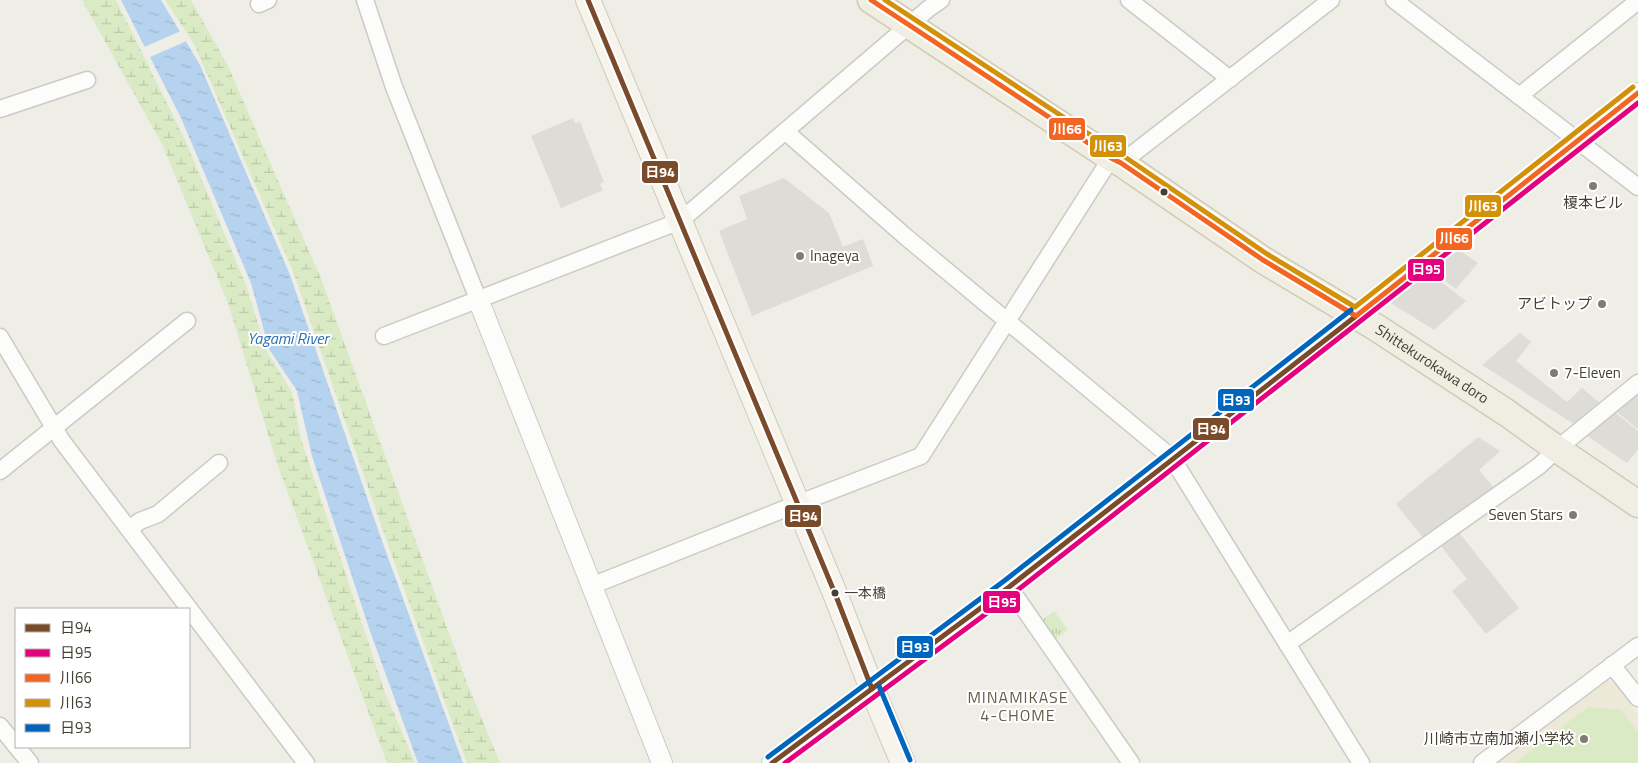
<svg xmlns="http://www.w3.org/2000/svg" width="1638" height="763" viewBox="0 0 1638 763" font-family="'Titillium Web','Noto Sans JP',sans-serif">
	<defs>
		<pattern id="grass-tufts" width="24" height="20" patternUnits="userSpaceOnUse" patternTransform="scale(1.25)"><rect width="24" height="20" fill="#d9eac5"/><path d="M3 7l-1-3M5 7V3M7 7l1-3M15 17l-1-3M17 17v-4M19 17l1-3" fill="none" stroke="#bbcaaa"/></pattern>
		<pattern id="wetland-marsh" width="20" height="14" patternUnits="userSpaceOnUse" patternTransform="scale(1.25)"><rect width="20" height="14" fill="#d9eac5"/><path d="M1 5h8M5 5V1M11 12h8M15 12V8" fill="none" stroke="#bbcaaa"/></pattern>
		<pattern id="water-ripples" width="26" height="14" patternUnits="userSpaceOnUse" patternTransform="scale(1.25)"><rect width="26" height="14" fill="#b5d3ee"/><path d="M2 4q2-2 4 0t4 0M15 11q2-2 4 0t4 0" fill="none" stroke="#9db6cd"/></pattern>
	</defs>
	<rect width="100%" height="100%" fill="#eeede6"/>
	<!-- education -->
	<path fill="#ede9d8" d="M1608 680 1616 685 1638 715V763H1497Z"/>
	<!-- grass -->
	<path fill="url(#grass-tufts)" d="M1054 611 1068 630 1054 640 1041 621Z"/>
	<!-- wetland -->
	<g fill="url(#wetland-marsh)">
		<path d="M82 0H116L185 140 246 285 266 350 292 392 301 439 384 690 415 763H387L277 463 228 303 163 146Z"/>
		<path d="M165 0H191L227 64 322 281 467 683 500 763H467L386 539 293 271 194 44Z"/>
	</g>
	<!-- green -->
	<path fill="#d9eac5" d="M1588 707 1621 710 1638 732V763H1515Z"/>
	<!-- parking -->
	<g fill="#dddcd6">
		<path d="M573 118 575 123 580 122 604 182 600 184 603 190 561 208 531 136Z"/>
		<path d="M784 178 829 213 843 247 863 239 873 266 752 316 719 231 747 219 739 196Z"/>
		<path d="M1456 248 1478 263 1456 289 1431 270Z"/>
		<path d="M1424 269 1466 301 1434 330 1386 300Z"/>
		<path d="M1520 333 1531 342 1516 361 1567 402 1582 388 1600 403 1574 424 1482 365Z"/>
		<path d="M1638 390V429L1613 409Z"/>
		<path d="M1612 410 1638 431V450L1627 463 1583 433Z"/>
		<path d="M1478 437 1500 451 1479 470 1494 488 1425 540 1396 504Z"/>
		<path d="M1457 530 1519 608 1486 634 1452 591 1467 579 1440 545Z"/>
	</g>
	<!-- water -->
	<path fill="url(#water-ripples)" d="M121 0H161L200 65 290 275 382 541 463 763H418L371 634 312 456 297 391 269 349 251 283 181 118Z"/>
	<!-- pier -->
	<path fill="#eeede6" d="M183 30 189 40 148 58 142 48Z"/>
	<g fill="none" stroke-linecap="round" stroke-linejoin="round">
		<defs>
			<g id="minor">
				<path d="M365 0 394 87 478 299"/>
				<path d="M1129 0 1230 79"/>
				<path d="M1394 0 1638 187"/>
				<path d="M259 4 268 0"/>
				<path d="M1519 96 1638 1"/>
				<path d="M0 109 87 80"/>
				<path d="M785 131 906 237 1172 458 1361 763"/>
				<path d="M1121 163 1331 0"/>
				<path d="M384 336 680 221 928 9 941 0"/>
				<path d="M0 337 62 441 306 763"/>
				<path d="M0 471 187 321"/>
				<path d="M129 529 140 521 158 514 219 463"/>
				<path d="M591 586 797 504 921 456 1111 158"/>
				<path d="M1009 587 1131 763"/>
				<path d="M1287 644 1539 466 1557 449 1638 383"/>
				<path d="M1612 665 1638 698"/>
				<path d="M0 726 16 746"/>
				<path d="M17 747 30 763"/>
				<path d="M1482 763 1638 646"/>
			</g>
			<g id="tertiary">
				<path d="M478 299 662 763"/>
				<path d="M772 763 1009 587 1638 93"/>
			</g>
			<path id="secondary" d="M588 0 836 596 872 689 903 763"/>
			<g id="primary">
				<path id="s1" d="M871 0 1111 158 1121 163 1263 260 1377 328 1507 413 1557 449 1638 504"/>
			</g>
		</defs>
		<!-- minor casing -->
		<use href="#minor" stroke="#cccac4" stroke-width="19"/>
		<!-- tertiary casing -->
		<use href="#tertiary" stroke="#cccac4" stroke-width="22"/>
		<!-- secondary casing -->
		<use href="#secondary" stroke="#cecbbd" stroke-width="26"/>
		<!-- primary casing -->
		<use href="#primary" stroke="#d1cbb3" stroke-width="29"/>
		<!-- minor -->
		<use href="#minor" stroke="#fcfcfb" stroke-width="16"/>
		<!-- tertiary -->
		<use href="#tertiary" stroke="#fcfcfb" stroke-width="20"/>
		<!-- secondary -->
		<use href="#secondary" stroke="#f6f4ed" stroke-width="24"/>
		<!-- primary -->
		<use href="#primary" stroke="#f0ede2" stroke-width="26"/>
		<defs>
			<g id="bus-1">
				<path d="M588 0 836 596 872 689"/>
				<path d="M772 763 1009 587 1356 316"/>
			</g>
			<path id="bus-2" d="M785 763 1014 593 1638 103"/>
			<path id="bus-3" d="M871 0 1111 158 1121 163 1263 260 1356 316 1638 93"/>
			<path id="bus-4" d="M885 0 1115 151 1125 157 1267 254 1355 307 1633 87"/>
			<g id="bus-5">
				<path d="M879 686 910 760"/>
				<path d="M768 757 1004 581 1351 310"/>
			</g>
		</defs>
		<!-- bus-1 casing -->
		<use href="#bus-1" stroke="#fff" stroke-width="9"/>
		<!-- bus-2 casing -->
		<use href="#bus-2" stroke="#fff" stroke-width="9"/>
		<!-- bus-3 casing -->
		<use href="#bus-3" stroke="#fff" stroke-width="9"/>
		<!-- bus-4 casing -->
		<use href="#bus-4" stroke="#fff" stroke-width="9"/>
		<!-- bus-5 casing -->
		<use href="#bus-5" stroke="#fff" stroke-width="9"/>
		<!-- bus-1 -->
		<use href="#bus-1" stroke="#7a4b2a" stroke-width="5"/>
		<!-- bus-2 -->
		<use href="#bus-2" stroke="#e5007d" stroke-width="5"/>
		<!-- bus-3 -->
		<use href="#bus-3" stroke="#f26522" stroke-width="5"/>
		<!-- bus-4 -->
		<use href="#bus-4" stroke="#d3910a" stroke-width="5"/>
		<!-- bus-5 -->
		<use href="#bus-5" stroke="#0065bd" stroke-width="5"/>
	</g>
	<!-- markers -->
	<g fill="#807c72" stroke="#fff" stroke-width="2">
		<circle cx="1593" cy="186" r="5"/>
		<circle cx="800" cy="256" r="5"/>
		<circle cx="1602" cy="304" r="5"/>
		<circle cx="1554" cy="373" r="5"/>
		<circle cx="1573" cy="515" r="5"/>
		<circle cx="1584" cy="739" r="5"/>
	</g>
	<g fill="#443f33" stroke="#fff" stroke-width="2">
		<circle cx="1164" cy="192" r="4.5"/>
		<circle cx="835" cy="593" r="4.5"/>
	</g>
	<g text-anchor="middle" stroke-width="4" stroke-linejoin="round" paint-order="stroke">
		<!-- bus labels -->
		<g font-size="14" fill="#443f33" stroke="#fff" text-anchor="start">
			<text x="844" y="598">一本橋</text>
		</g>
		<!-- poi labels -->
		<g font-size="15" fill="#443f33" stroke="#fff" text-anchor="end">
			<text x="1593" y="208" text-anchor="middle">榎本ビル</text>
			<text x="810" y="261" text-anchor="start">Inageya</text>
			<text x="1592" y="309">アビトップ</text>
			<text x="1564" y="378" text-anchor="start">7-Eleven</text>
			<text x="1563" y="520">Seven Stars</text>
			<text x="1574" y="744">川崎市立南加瀬小学校</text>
		</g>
		<!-- street labels -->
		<g font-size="15" fill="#443f33" stroke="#fff">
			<text dy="5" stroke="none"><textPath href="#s1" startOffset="669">Shittekurokawa doro</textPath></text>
		</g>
		<!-- water labels -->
		<g font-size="16" font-style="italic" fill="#2a6eb2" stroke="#fff">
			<text x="288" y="344">Yagami River</text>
		</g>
		<!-- neighbourhood labels -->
		<g font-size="16" letter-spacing="1" fill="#675e4a" stroke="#fff">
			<text x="1018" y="703">MINAMIKASE<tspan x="1018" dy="18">4-CHOME</tspan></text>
		</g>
	</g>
	<g stroke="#fff" stroke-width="2">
		<rect x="1048" y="117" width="38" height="24" rx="5" fill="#f26522"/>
		<rect x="1089" y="134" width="38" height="24" rx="5" fill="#d3910a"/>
		<rect x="641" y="160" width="38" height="24" rx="5" fill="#7a4b2a"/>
		<rect x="1464" y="194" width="38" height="24" rx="5" fill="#d3910a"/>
		<rect x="1435" y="227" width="38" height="24" rx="5" fill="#f26522"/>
		<rect x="1407" y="258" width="38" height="24" rx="5" fill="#e5007d"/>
		<rect x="1217" y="388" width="38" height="24" rx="5" fill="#0065bd"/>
		<rect x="1192" y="417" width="38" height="24" rx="5" fill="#7a4b2a"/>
		<rect x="784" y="504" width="38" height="24" rx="5" fill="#7a4b2a"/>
		<rect x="982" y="590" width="39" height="24" rx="5" fill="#e5007d"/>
		<rect x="896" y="635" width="38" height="24" rx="5" fill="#0065bd"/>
	</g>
	<g font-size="14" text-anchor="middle" font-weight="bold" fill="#fff">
		<text x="1067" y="134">川66</text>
		<text x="1108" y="151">川63</text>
		<text x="660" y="177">日94</text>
		<text x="1483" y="211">川63</text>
		<text x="1454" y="243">川66</text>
		<text x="1426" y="274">日95</text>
		<text x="1236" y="405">日93</text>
		<text x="1211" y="434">日94</text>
		<text x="803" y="521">日94</text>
		<text x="1002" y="607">日95</text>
		<text x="915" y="652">日93</text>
	</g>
	<!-- legend -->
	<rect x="15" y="608" width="175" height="140" fill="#ffffff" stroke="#b4b2ad"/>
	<rect x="25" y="624" width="25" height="8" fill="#7a4b2a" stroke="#b4b2ad"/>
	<text x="60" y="633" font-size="15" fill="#443f33">日94</text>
	<rect x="25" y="649" width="25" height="8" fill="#e5007d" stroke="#b4b2ad"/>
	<text x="60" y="658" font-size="15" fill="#443f33">日95</text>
	<rect x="25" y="674" width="25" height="8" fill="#f26522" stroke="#b4b2ad"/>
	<text x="60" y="683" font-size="15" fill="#443f33">川66</text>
	<rect x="25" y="699" width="25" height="8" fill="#d3910a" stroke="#b4b2ad"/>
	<text x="60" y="708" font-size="15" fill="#443f33">川63</text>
	<rect x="25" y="724" width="25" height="8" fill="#0065bd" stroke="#b4b2ad"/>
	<text x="60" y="733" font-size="15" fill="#443f33">日93</text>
</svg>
